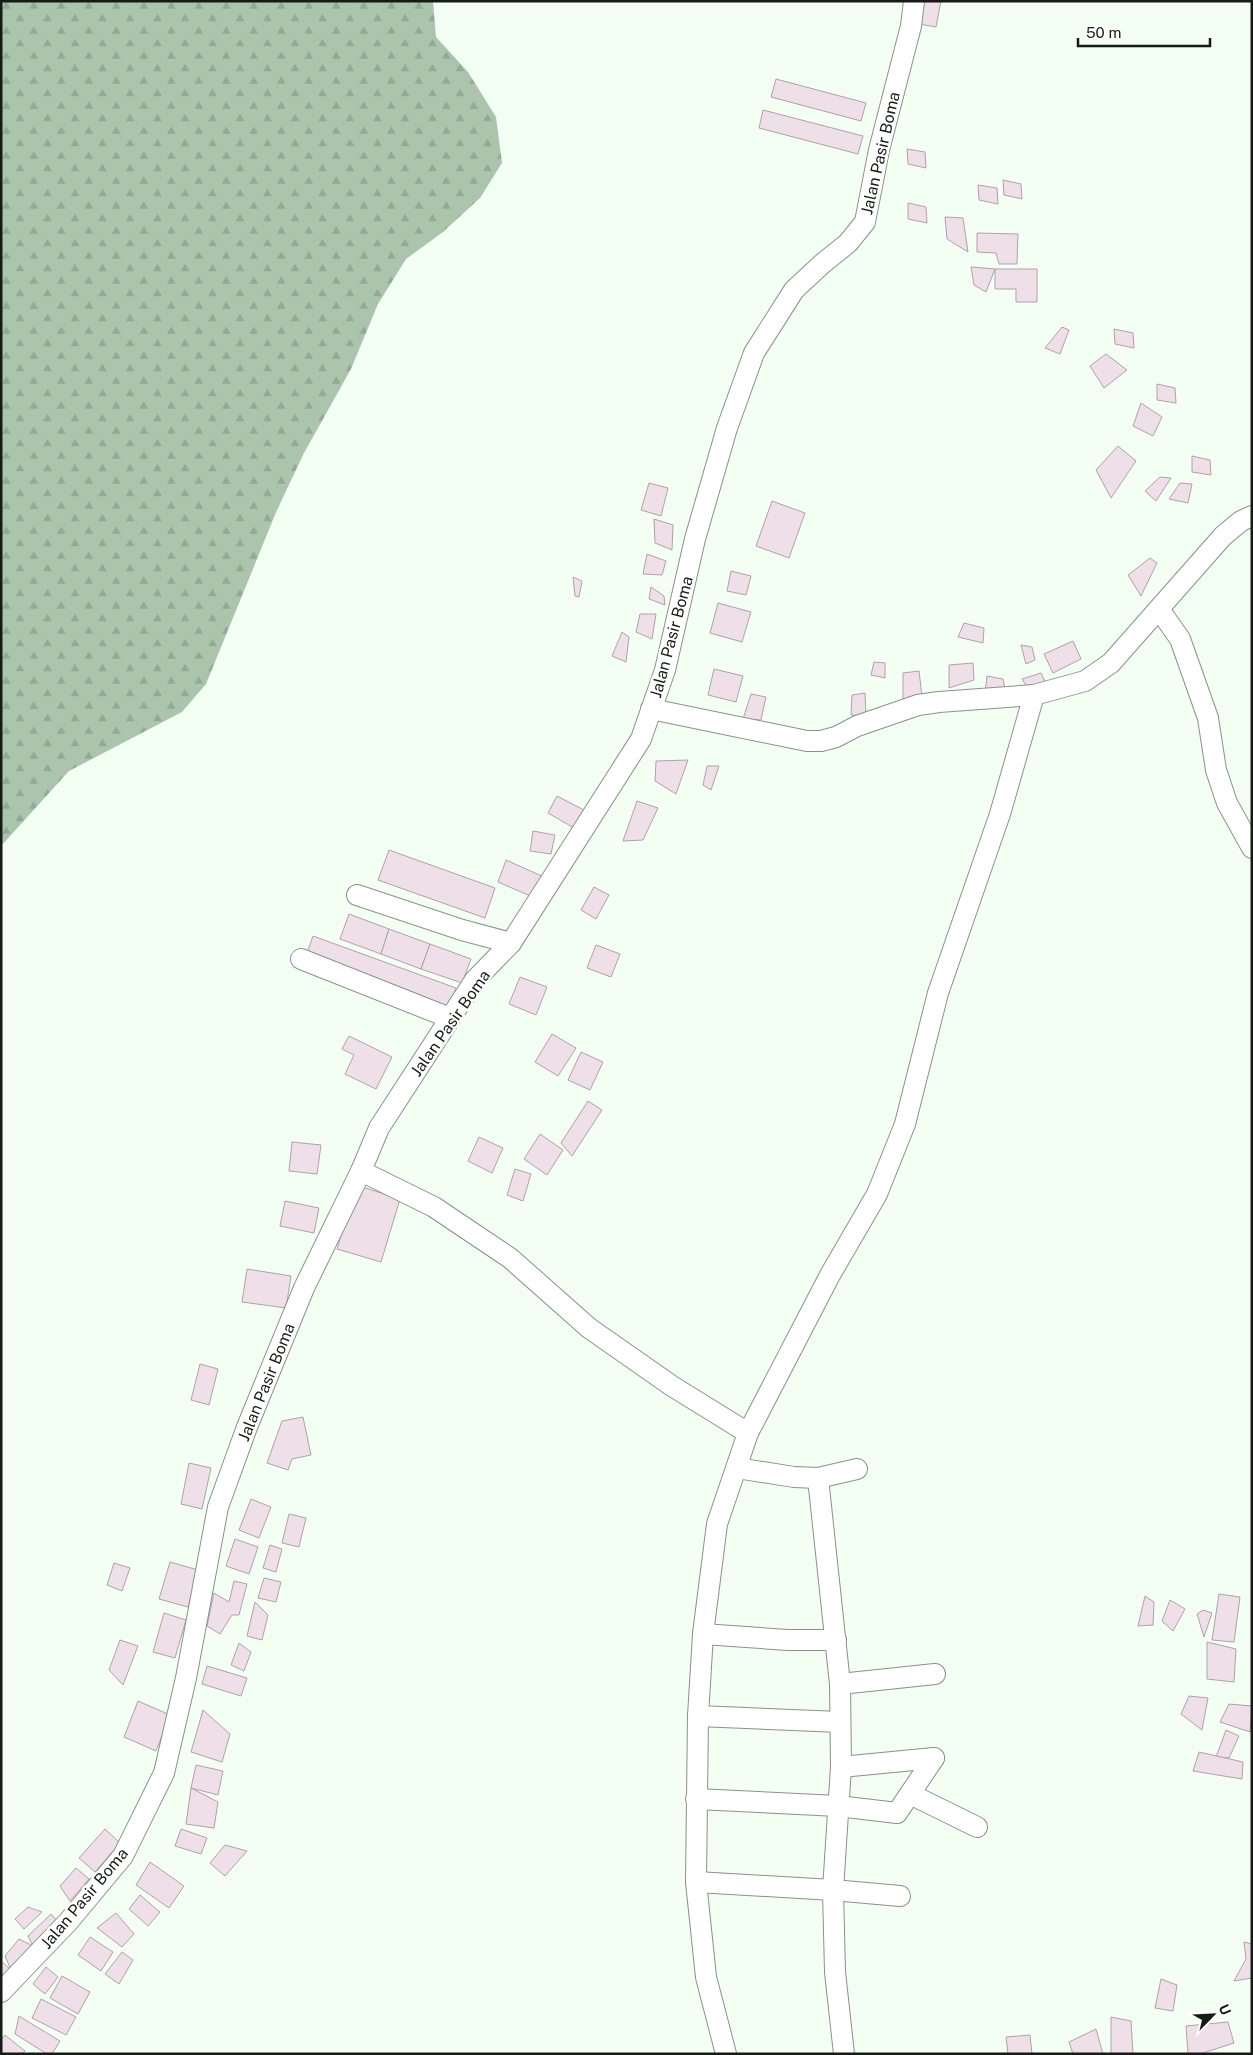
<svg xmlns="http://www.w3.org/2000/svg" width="1253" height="2055" viewBox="0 0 1253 2055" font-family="'Public Sans',sans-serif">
	<defs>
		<pattern id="forest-firs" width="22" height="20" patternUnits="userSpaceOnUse" patternTransform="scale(1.25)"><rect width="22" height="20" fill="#abc5ad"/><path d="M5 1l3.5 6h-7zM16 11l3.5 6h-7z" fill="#92a994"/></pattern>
	</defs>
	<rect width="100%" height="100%" fill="#f3fff3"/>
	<!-- forest -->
	<path fill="url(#forest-firs)" d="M1 1H433L436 37 468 72 496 117 502 163 480 198 443 232 406 259 378 304 351 369 304 453 277 510 206 684 182 712 69 771 1 846Z"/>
	<!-- building -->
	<g fill="#efdfe8" stroke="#b0a1a9">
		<path d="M917 1H941L936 27 913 23Z"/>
		<path d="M776 79 866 103 861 121 771 97Z"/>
		<path d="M763 110 863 136 858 154 759 128Z"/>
		<path d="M907 149 925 152 926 168 908 164Z"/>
		<path d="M1003 180 1021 184 1022 199 1004 195Z"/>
		<path d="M978 185 997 188 998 204 979 200Z"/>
		<path d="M908 203 926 207 927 223 908 219Z"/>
		<path d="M945 217 963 218 968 252 947 239Z"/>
		<path d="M977 233 1018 234 1017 264H999L996 253 977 252Z"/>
		<path d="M971 267 995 269 986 292 974 285Z"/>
		<path d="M995 269H1037V302H1016V289H995Z"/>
		<path d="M1062 327 1069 330 1060 354 1045 348Z"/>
		<path d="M1114 329 1133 333 1134 348 1115 344Z"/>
		<path d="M1106 354 1127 370 1104 388 1090 366Z"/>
		<path d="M1157 384 1175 388 1176 403 1157 400Z"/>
		<path d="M1141 403 1162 417 1153 436 1133 426Z"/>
		<path d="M1118 446 1136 461 1111 498 1096 470Z"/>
		<path d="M1192 456 1210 460 1211 475 1192 472Z"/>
		<path d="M1160 477 1171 478 1156 501 1145 491Z"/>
		<path d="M649 483 668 488 661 516 641 510Z"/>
		<path d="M1180 483 1192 484 1188 503 1169 499Z"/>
		<path d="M772 501 805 513 789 558 756 546Z"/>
		<path d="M654 519 673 525 672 550 655 543Z"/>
		<path d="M647 554 666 561 662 575 643 574Z"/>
		<path d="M1150 558 1157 563 1141 596 1128 575Z"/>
		<path d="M731 571 751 576 746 595 727 591Z"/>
		<path d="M573 577 582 581 579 597 575 596Z"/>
		<path d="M651 587 664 596 665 605 649 599Z"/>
		<path d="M718 603 751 612 742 642 710 633Z"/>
		<path d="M640 614H656L652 639 636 632Z"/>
		<path d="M964 623 984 628 983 643 958 637Z"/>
		<path d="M622 632 629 637 626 662 612 656Z"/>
		<path d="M1073 641 1081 659 1053 673 1044 654Z"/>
		<path d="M1021 645 1032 647 1035 660 1026 664Z"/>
		<path d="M874 662 885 663V678L871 675Z"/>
		<path d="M973 663 974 680 949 688V665Z"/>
		<path d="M714 669 743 676 736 702 708 695Z"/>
		<path d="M919 671 922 696 903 700V673Z"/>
		<path d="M1041 673 1047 686 1028 689 1022 679Z"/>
		<path d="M987 676 1003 679 1006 693 985 694Z"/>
		<path d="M865 693 866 716 851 715 852 695Z"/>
		<path d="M751 694 766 697 761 720 743 719Z"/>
		<path d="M688 760 676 794 655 781 656 761Z"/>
		<path d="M707 766H719L711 790 703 785Z"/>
		<path d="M557 796 584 810 574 828 548 813Z"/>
		<path d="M637 801 658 808 643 840 623 841Z"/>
		<path d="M533 831 555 835 551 854 530 851Z"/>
		<path d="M389 850 495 888 485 918 378 880Z"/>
		<path d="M506 860 544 877 535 898 498 882Z"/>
		<path d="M594 887 609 895 596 919 581 910Z"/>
		<path d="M349 914 389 929 381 954 340 939Z"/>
		<path d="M389 929 430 944 421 969 381 954Z"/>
		<path d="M313 936 456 988 448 1012 305 959Z"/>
		<path d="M430 944 471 959 462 983 421 969Z"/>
		<path d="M596 945 620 954 611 977 587 968Z"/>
		<path d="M520 977 547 987 536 1015 509 1004Z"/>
		<path d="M552 1034 576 1048 558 1076 535 1062Z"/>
		<path d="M349 1036 392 1057 376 1089 345 1074 354 1055 342 1049Z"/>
		<path d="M581 1052 603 1062 590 1090 568 1080Z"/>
		<path d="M588 1101 602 1110 572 1156 561 1143Z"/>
		<path d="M540 1134 563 1150 547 1175 524 1159Z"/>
		<path d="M479 1137 503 1148 492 1173 468 1161Z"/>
		<path d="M292 1142 321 1145 317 1174 289 1171Z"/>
		<path d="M515 1169 531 1174 523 1201 507 1195Z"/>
		<path d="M356 1185 400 1199 381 1262 337 1249Z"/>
		<path d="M285 1201 319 1208 314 1233 280 1226Z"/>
		<path d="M247 1269 291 1276 286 1308 242 1302Z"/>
		<path d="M200 1364 218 1369 209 1405 191 1400Z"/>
		<path d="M303 1417 311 1455 292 1459 288 1470 267 1463 282 1421Z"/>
		<path d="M189 1463 211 1468 202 1509 181 1504Z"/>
		<path d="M251 1499 271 1507 259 1538 239 1530Z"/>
		<path d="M289 1514 306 1518 299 1547 282 1543Z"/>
		<path d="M235 1539 258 1547 249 1574 226 1566Z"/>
		<path d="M270 1545 282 1549 276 1572 263 1568Z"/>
		<path d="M170 1562 198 1570 188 1607 159 1599Z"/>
		<path d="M114 1563 130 1568 122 1591 107 1585Z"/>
		<path d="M264 1578 281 1582 276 1602 258 1598Z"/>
		<path d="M234 1581 247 1584 239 1615H232L220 1634 207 1626 214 1593 229 1602Z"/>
		<path d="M1219 1594 1240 1597 1234 1642 1212 1640Z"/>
		<path d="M1145 1596 1154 1602 1153 1625 1138 1626Z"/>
		<path d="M1170 1600 1185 1609 1173 1631 1162 1621Z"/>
		<path d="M255 1602 268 1615 262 1640 247 1636Z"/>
		<path d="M1203 1610 1212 1613 1204 1637 1197 1614Z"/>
		<path d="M164 1613 186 1620 175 1658 153 1652Z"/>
		<path d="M120 1640 138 1646 123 1685 109 1670Z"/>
		<path d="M1207 1642 1236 1649 1234 1682 1207 1679Z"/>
		<path d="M239 1643 251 1652 244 1671 231 1665Z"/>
		<path d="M207 1666 247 1678 241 1696 202 1684Z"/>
		<path d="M1189 1696 1208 1698 1202 1730 1181 1714Z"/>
		<path d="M138 1701 170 1715 156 1751 124 1737Z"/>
		<path d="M1229 1704 1252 1706 1250 1732 1220 1722Z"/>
		<path d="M203 1710 230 1734 222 1762 191 1752Z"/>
		<path d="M1226 1730 1239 1736 1229 1758 1216 1757Z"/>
		<path d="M1199 1752 1243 1762 1242 1779 1193 1771Z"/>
		<path d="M196 1765 223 1771 218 1795 191 1788Z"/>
		<path d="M191 1788 218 1802 214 1828 186 1824Z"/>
		<path d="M105 1829 120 1843 95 1872 79 1858Z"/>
		<path d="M181 1829 207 1838 201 1854 175 1846Z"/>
		<path d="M225 1845 247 1851 225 1876 210 1863Z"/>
		<path d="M150 1862 184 1886 169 1908 136 1885Z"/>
		<path d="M76 1868 89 1879 70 1901 60 1886Z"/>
		<path d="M140 1895 160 1912 148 1926 129 1909Z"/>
		<path d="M28 1907 42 1912 24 1929 15 1919Z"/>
		<path d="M116 1913 134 1934 122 1947 97 1928Z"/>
		<path d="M51 1914 58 1922 33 1946 28 1936Z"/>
		<path d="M90 1937 113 1952 101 1971 78 1955Z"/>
		<path d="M19 1939 33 1946 11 1970 5 1956Z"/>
		<path d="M1244 1942 1252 1944V1978L1234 1981 1246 1959Z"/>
		<path d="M122 1952 133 1960 119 1984 105 1974Z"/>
		<path d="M1 1961 11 1970 1 1983Z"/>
		<path d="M46 1967 58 1977 45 1994 33 1984Z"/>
		<path d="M62 1976 90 1992 78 2014 50 1998Z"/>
		<path d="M1161 1979 1177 1985 1173 2011 1155 2008Z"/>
		<path d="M41 1999 76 2017 66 2035 32 2018Z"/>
		<path d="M19 2016 60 2041 52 2054H47L15 2034Z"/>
		<path d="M1111 2017 1131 2021 1133 2054H1111Z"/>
		<path d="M1228 2022 1234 2043 1200 2054H1188L1186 2026Z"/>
		<path d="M1096 2029 1103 2054H1073L1069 2042Z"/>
		<path d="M5 2035 25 2051 22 2054H1V2040Z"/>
		<path d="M1030 2035 1032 2054H1008L1006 2037Z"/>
	</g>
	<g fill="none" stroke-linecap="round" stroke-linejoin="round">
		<defs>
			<g id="minor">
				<path d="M1159 609 1180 639 1208 718 1216 770 1227 803 1252 848"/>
				<path d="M651 709 807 741H821L836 737 857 726 918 705 939 702 1034 695 1085 681 1111 663 1223 536 1241 521 1252 516"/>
				<path d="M357 895 462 930 511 943"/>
				<path d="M301 959 450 1018"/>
				<path d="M361 1171 434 1207 510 1258 589 1328 672 1386 748 1433"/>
				<path d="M737 1468 794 1477 818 1478 857 1469"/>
				<path d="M818 1478 840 1684 841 1767 833 1890 835 1972 844 2054"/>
				<path d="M703 1634 788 1640H836"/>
				<path d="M840 1684 935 1674"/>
				<path d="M698 1716 840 1722"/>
				<path d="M841 1767 934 1758"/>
				<path d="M910 1794 977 1827"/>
				<path d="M696 1799 838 1806 897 1813 934 1758"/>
				<path d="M696 1882 833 1890 900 1896"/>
				<path d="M1 1992 68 1922 123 1856 164 1773 186 1678 218 1507 247 1427 304 1288 361 1171 379 1128 475 980 511 943 641 739 665 670 695 539 727 428 754 353 794 290 822 264 848 243 865 222 879 150 911 26 914 1"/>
				<path d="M726 2054 706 1977 696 1882 698 1716 703 1634 717 1524 748 1433 830 1275 877 1194 905 1124 938 993 1000 814 1034 695"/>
			</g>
		</defs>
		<!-- minor casing -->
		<use href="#minor" stroke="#889388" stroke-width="22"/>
		<!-- minor -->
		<use href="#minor" stroke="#fff" stroke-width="20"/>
	</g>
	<g text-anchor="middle" stroke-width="5" stroke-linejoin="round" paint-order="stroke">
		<!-- street labels -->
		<g font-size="16" fill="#171b17" stroke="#fff">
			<text transform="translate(880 153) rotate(-77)" y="6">Jalan Pasir Boma</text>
			<text transform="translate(671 637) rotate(-75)" y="6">Jalan Pasir Boma</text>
			<text transform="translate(450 1023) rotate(-55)" y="6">Jalan Pasir Boma</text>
			<text transform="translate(266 1382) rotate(-68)" y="6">Jalan Pasir Boma</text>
			<text transform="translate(84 1898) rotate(-50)" y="6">Jalan Pasir Boma</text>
		</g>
	</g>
	<!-- border -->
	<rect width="1253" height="2055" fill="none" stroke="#171b17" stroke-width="5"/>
	<!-- north arrow -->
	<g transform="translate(1213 2015) rotate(66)" stroke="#ffffff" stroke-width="4" paint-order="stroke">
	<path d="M0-4L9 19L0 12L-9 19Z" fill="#171b17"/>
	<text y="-8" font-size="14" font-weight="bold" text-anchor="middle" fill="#171b17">U</text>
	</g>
	<!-- scale -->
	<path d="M1078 38v8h132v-8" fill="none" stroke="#171b17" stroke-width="2.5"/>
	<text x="1086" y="38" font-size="15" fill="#171b17" stroke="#ffffff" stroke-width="4" paint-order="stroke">50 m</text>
</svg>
